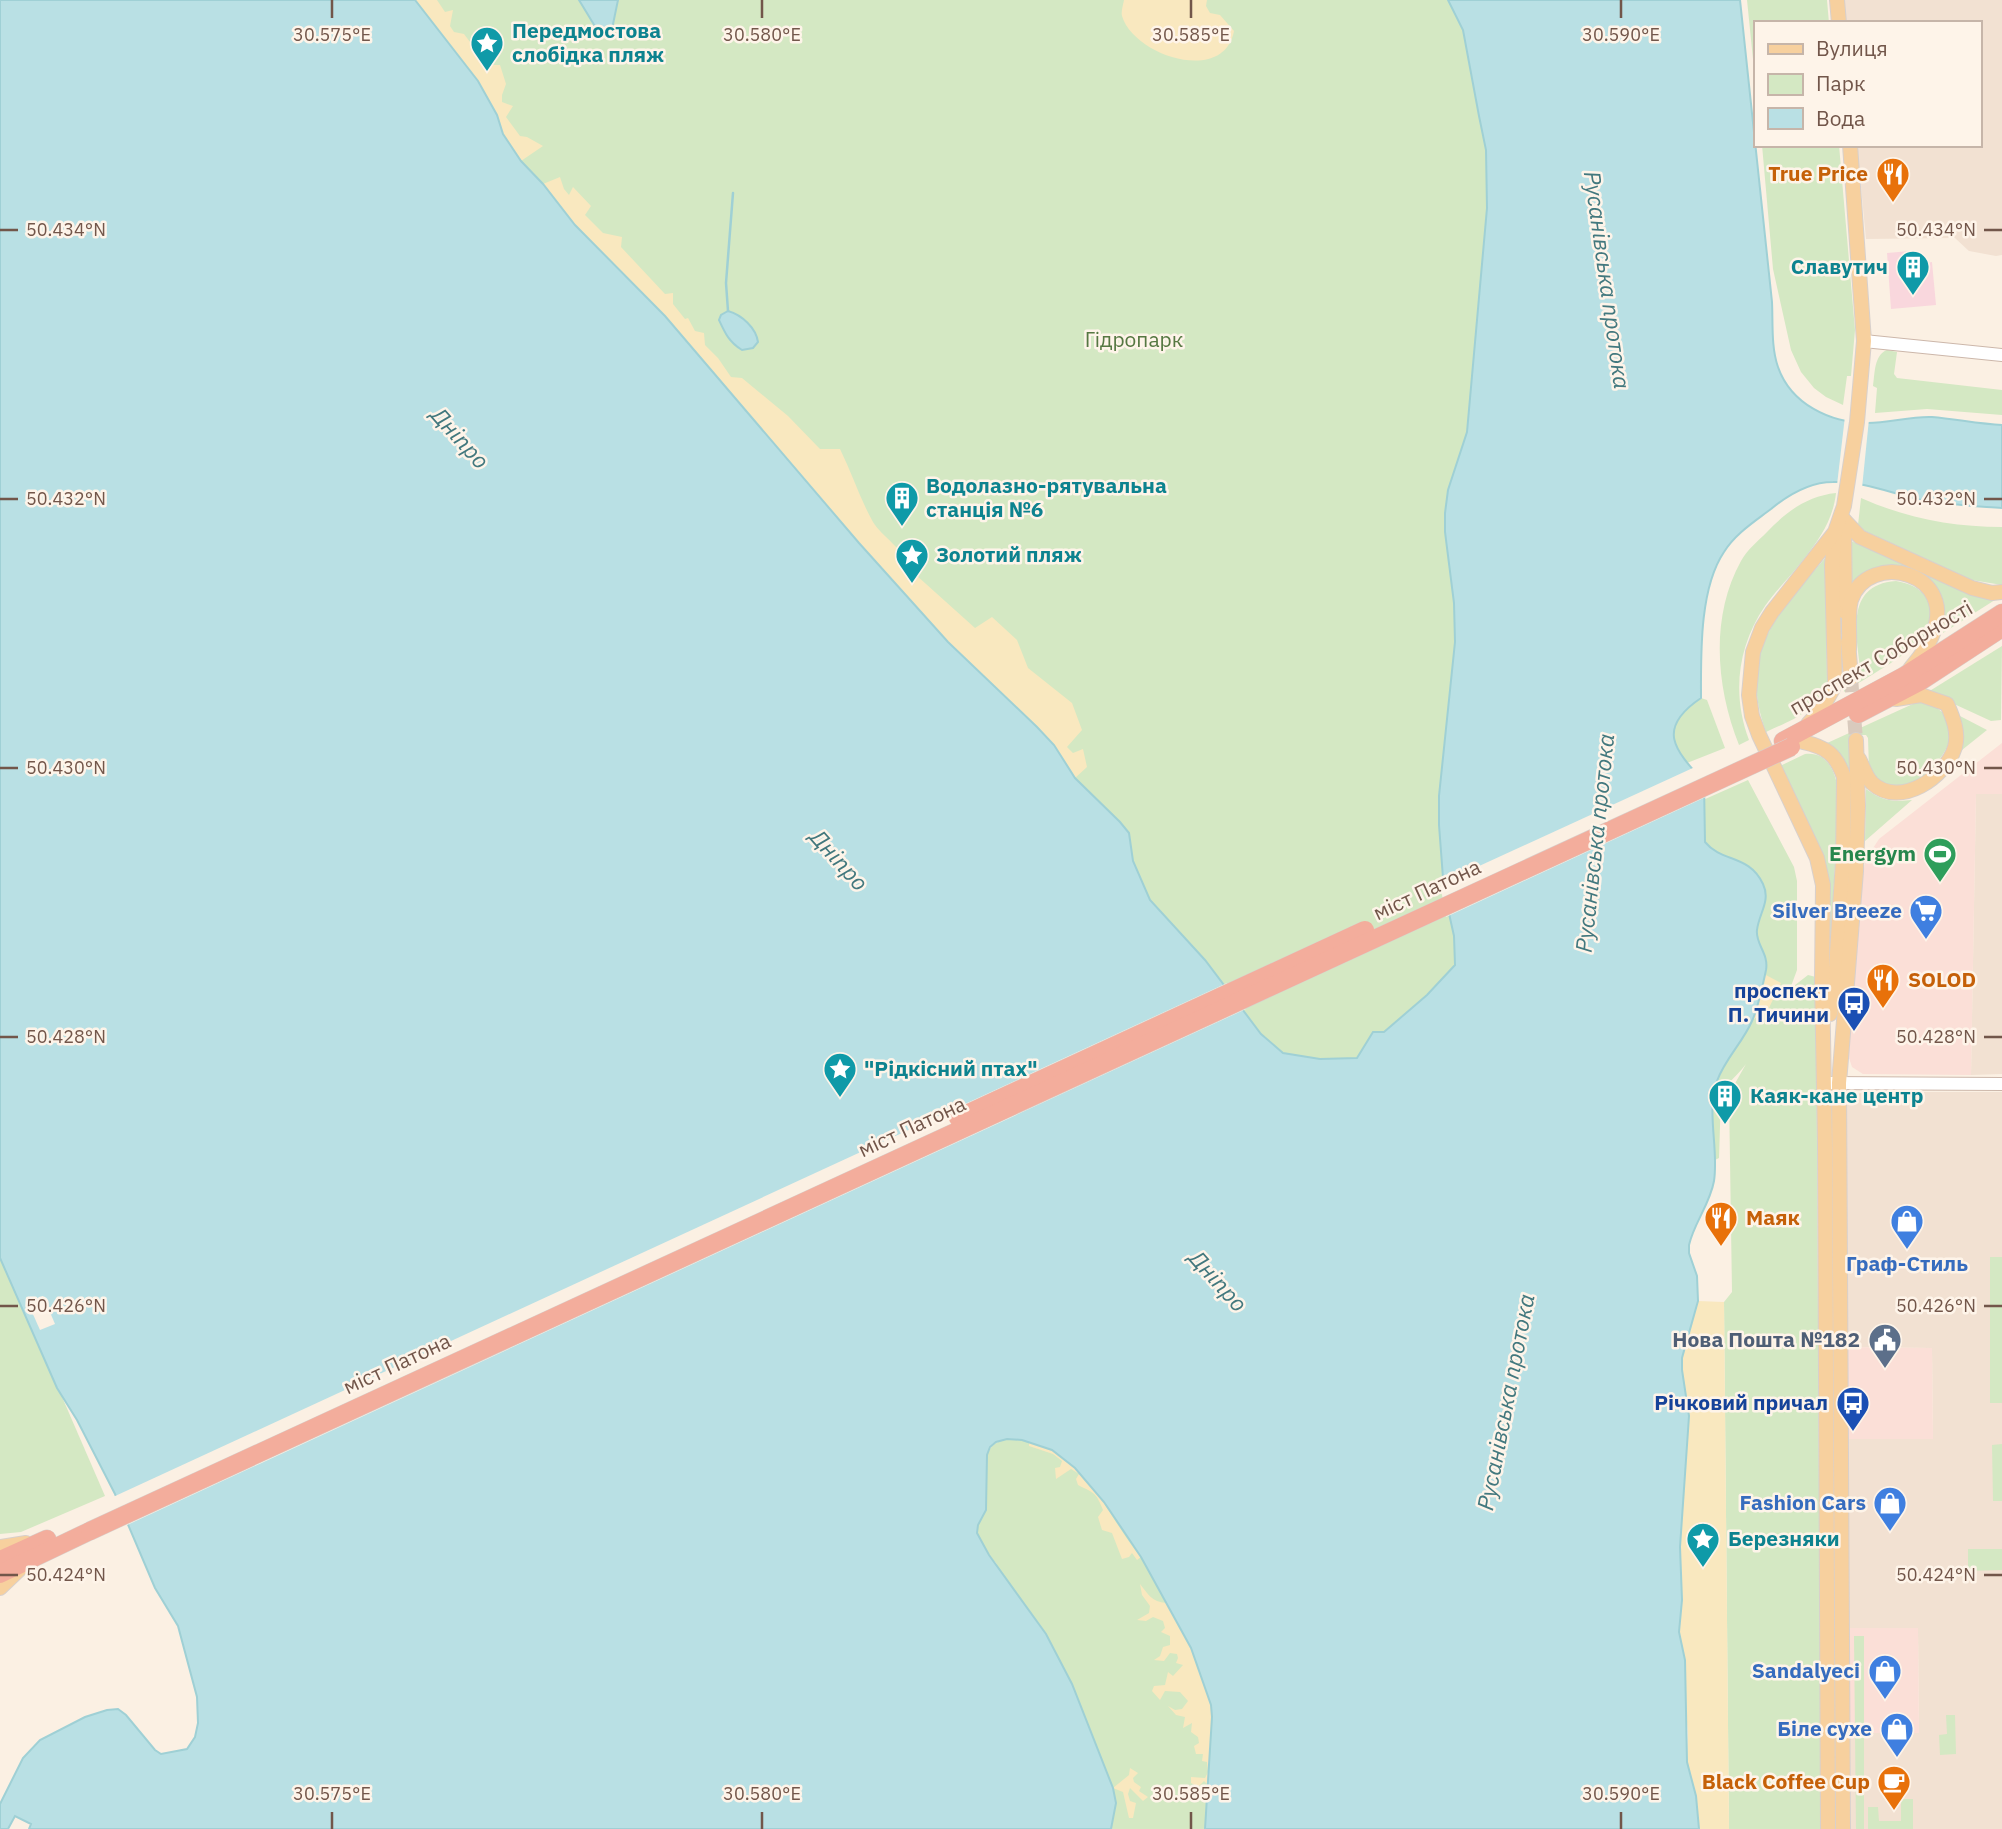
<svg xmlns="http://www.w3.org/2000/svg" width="2002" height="1829" viewBox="0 0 2002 1829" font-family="'IBM Plex Sans',sans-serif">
	<rect width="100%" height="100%" fill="#fbf0e3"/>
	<!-- residential -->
	<g fill="#f2e1d2">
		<path d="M1844 0H2002V255L1996 256 1969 251 1955 238 1866 239 1857 145H1979V23H1846Z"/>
		<path d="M1976 794H2002V1074L1971 1075Z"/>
		<path d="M1864 1092H2002V1829H1851L1850 1733 1919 1732 1918 1629 1849 1628 1848 1439 1933 1438 1932 1348 1848 1347 1846 1107 1854 1095Z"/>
	</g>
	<!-- commercial -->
	<g fill="#fbdfd7">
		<path d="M2002 743V794H1976L1971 1075 1863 1074 1852 1067 1847 1052 1863 873 1866 859 1879 839Z"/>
		<path d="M1848 1347 1932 1348 1933 1439H1848Z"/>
		<path d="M1849 1628H1918L1919 1733H1850Z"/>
	</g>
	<!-- medical -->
	<path fill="#f9d7dd" d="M1910 251 1912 265 1932 262 1936 305 1891 309 1887 253Z"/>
	<!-- green -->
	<g fill="#d4e8c3">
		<path d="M415 0H1448L1463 30 1479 116 1486 150 1487 208 1467 432 1448 490 1445 513V532L1454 603 1455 642 1439 796V825L1444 891 1454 936 1455 966 1427 995 1384 1032H1373L1357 1058 1320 1059 1283 1053 1261 1034 1205 960 1150 900 1133 861 1129 833 1120 822 1075 778 1065 760 1037 727 948 642 696 352 521 161Z"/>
		<path d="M1747 0H1827L1829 23H1755V79Z"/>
		<path d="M1762 145H1839L1855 330 1851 376H1847L1843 405 1826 397 1814 388 1801 372 1791 350 1773 269Z"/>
		<path d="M1887 350 1897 352 1894 374 1897 378 2002 390V415L1927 409 1875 413 1877 388 1873 386C1875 373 1874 355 1887 350Z"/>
		<path d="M1836 493C1833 520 1819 540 1803 560 1791 576 1776 590 1765 606 1737 647 1732 695 1749 740L1739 745C1716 687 1710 617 1741 561 1747 550 1758 541 1767 532 1786 512 1807 496 1836 493Z"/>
		<path d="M1861 498C1906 518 1953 527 2002 527V585L1972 580 1865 531 1858 525Z"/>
		<path d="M1851 541 1907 566H1893L1849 590Z"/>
		<path d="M1826 557 1827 683C1812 714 1796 718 1766 732 1737 652 1777 615 1826 557Z"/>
		<path d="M1922 572 1998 598 1943 633C1948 605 1941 592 1922 572Z"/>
		<path d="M1896 581C1909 583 1921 588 1928 600 1933 610 1933 622 1929 632 1924 645 1860 682 1844 692L1843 678 1846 680 1861 677C1858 638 1842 585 1896 581Z"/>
		<path d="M2002 646 2001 720 1991 721 1928 692Z"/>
		<path d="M1701 698 1707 700 1725 748 1687 763C1664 735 1672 718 1701 698Z"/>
		<path d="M1925 702C1968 719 1950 754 1923 776 1916 782 1908 788 1899 789 1893 790 1884 785 1878 784L1869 769 1868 738 1866 735H1852V779L1825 744 1915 703Z"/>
		<path d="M1960 716 1987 730 1962 750 1963 734Z"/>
		<path d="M1805 754C1831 751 1838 779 1839 800L1829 964 1827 875 1780 766Z"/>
		<path d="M1748 780 1794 867 1797 881V970L1790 989 1808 975 1816 977 1821 1829H1729L1724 1302 1732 1292 1729 1094 1746 1064C1739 1074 1726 1084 1721 1094L1719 1158 1715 1160 1713 1158C1714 1134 1709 1104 1717 1081 1725 1059 1742 1039 1753 1019L1761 1016 1764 975 1682 866 1703 820V800Z"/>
		<path d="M1866 789C1882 801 1893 802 1912 800L1865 841Z"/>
		<path d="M0 1254 105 1496 21 1532 0 1534Z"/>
		<rect x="1990" y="1257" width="12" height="146"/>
		<path d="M1007 1439 1022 1440 1052 1450 1075 1468 1104 1502 1141 1557 1191 1648 1212 1717 1205 1829H1099L996 1563 989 1555 977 1533 978 1525 986 1510 987 1455C991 1444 997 1442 1007 1439Z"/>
		<path d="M2002 1444V1501H1993L1992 1445Z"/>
		<path d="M1968 1549H2002V1570L1968 1571Z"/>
		<path d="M1854 1636H1864V1829H1856Z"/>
		<path d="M1946 1715H1955L1956 1754 1940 1755 1939 1735 1947 1734Z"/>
		<path d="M1901 1799H1913V1829H1868V1807H1878L1879 1821H1901Z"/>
	</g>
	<!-- sand -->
	<g fill="#f9e8bf">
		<path d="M415 0H437L445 12 453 10 450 26 454 32 464 34 470 42H481L487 49 489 65H500L506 84 502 95V102L513 106 506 117 520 136 527 137 543 146 521 161 503 134 497 115 478 81Z"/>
		<path d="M1124 0H1207L1206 6 1210 13 1220 15 1234 31C1224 85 1134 56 1122 16 1121 12 1123 5 1124 0Z"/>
		<path d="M560 177 564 189 569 195 573 187 591 206 585 215 603 233 622 237 621 247 665 294 673 293V304L685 319 688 318 695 331 704 333 705 345 718 358 731 377 742 378 788 416 820 449H840C852 473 860 499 873 522 882 537 904 548 906 566L975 628 992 617 1017 640 1028 668 1072 703 1082 730 1067 747 1073 753 1083 749 1087 767 1075 778 1054 745 948 642 859 543 665 316 575 225 543 184Z"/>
		<path d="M1764 974 1781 983 1767 1012 1753 1019Z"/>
		<path d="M1698 1301 1724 1302 1729 1829H1699L1696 1796 1687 1762 1688 1733 1679 1632 1682 1600 1680 1547 1689 1416 1682 1370V1358Z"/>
		<path d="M1029 1442C1036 1444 1043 1446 1050 1449 1089 1466 1114 1526 1141 1557L1137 1560 1132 1553 1129 1557 1122 1559 1112 1533 1102 1530 1098 1517 1103 1510C1096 1492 1094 1493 1078 1485L1076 1479 1079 1474 1071 1469 1056 1479 1055 1468 1060 1467 1062 1461 1053 1454 1029 1446Z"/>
		<path d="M1140 1584C1148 1594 1152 1602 1166 1603L1191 1648 1211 1705 1212 1717 1208 1785 1204 1781 1198 1787 1191 1783V1777L1205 1778 1208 1772 1207 1762 1202 1761 1203 1754H1196L1194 1746 1199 1743 1198 1737 1191 1732 1192 1723 1183 1728 1185 1717 1176 1715 1168 1706 1175 1710 1182 1709 1188 1701 1180 1692 1165 1691 1160 1700 1152 1691 1154 1686 1165 1685 1168 1672 1173 1676 1183 1665 1176 1663 1178 1658 1177 1654 1170 1653 1164 1661 1154 1660 1160 1656 1163 1647 1170 1645V1636L1161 1632 1165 1628 1163 1621 1153 1617 1146 1621 1137 1620 1149 1613 1150 1606 1142 1595Z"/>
		<path d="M1130 1768 1138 1773 1133 1778 1134 1782 1141 1787 1139 1791 1148 1797 1143 1801 1130 1788 1128 1794 1130 1801 1136 1803 1133 1818H1129L1123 1792 1113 1788 1129 1775Z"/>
	</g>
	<!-- water -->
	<g fill="#b9e0e4" stroke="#9fd0d5" stroke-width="2">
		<path d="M0 0H415L478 81 497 115 503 134 521 161 543 184 575 225 665 316 859 543 948 642 1037 727 1054 745 1075 778 1120 822 1129 833 1133 861 1150 900 1205 960 1261 1034 1283 1053 1320 1059 1357 1058 1373 1032H1384L1427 995 1455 965 1454 936 1444 891 1439 825V796L1455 642 1454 603 1445 532V513L1448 490 1467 432 1487 208 1486 150 1479 116 1463 30 1448 0H1740L1772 302C1773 323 1771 347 1778 367 1791 404 1830 423 1868 423 1889 423 1911 416 1932 417 1956 419 1979 424 2002 425V508C1975 506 1949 505 1922 500 1893 494 1864 481 1833 482 1810 482 1788 495 1771 509 1754 522 1735 534 1724 552 1699 589 1701 656 1701 698 1655 729 1675 750 1704 782L1705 842C1722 863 1749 854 1763 884 1771 901 1759 913 1757 930 1755 944 1769 953 1766 970 1763 984 1758 1008 1752 1021 1743 1042 1725 1059 1717 1081 1706 1112 1719 1149 1714 1181 1710 1204 1694 1223 1689 1245V1253L1697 1276 1698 1301 1682 1358V1370L1689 1416 1680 1547 1682 1600 1679 1632 1685 1660 1687 1762 1696 1796 1699 1829H1205L1212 1717 1211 1705 1191 1648 1141 1557 1104 1502 1075 1468 1052 1450 1022 1440 1007 1439 996 1442 990 1447 987 1455 986 1510 978 1525 977 1533 989 1555 1046 1634 1072 1684 1113 1788 1116 1803 1111 1829H29L31 1824 15 1816 8 1829H0V1804L23 1758 40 1740 85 1717 107 1710 118 1709 126 1715 155 1750 161 1754 187 1749 195 1737 198 1723 197 1697 178 1626 155 1588 115 1494 77 1420 57 1388 0 1258Z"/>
		<path d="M579 0H618L612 29 605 32 596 28Z"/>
		<path d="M728 311C742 315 756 328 758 342L753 348 742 350C729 342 725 333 719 320L721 315Z"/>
	</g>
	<!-- pier -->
	<g fill="#fbf0e3">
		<path d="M1845 416 1869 419 1862 488 1837 485Z"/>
		<path d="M1695 767 1707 781 1708 796 1446 917 1440 884Z"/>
		<path d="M1227 983 1246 1009 125 1526 113 1497Z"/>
		<path d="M43 1296 55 1324 40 1330 28 1303Z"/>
	</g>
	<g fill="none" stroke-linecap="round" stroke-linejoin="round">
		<!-- stream -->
		<path stroke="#9fd0d5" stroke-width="2.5" d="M728 311 726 283 733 193"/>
		<!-- major-tunnel -->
		<path stroke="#d9cabd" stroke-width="14" stroke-dasharray="14 7" stroke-linecap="butt" d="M1851 678 1856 740"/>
		<defs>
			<g id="minor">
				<path d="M1864 341 2002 355"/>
				<path d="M1825 1083 2002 1084"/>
			</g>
			<g id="major">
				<path d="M1837 0 1839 23"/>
				<path d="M1844 520 1860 537 1972 588 1992 593 2002 592"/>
				<path d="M1844 520 1845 612"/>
				<path d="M1848 642 1851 678"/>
				<path d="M1849 649C1850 634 1847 614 1851 600 1868 549 1962 572 1931 638 1926 650 1918 659 1910 669"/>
				<path d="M1808 724 1821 710 1835 685 1832 565 1835 533"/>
				<path d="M1803 742C1826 747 1836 754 1844 777L1843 861 1835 983 1830 1014"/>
				<path d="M1859 759C1863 767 1866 777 1872 783 1900 809 1946 777 1955 747 1959 732 1953 718 1947 704L1921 695 1896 699"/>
				<path d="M0 1547 26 1543"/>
				<path d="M0 1588 22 1567"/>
				<path d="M1828 1829 1825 1145 1822 981 1823 885 1817 858 1759 735 1752 716 1749 695 1753 652 1762 628 1772 612 1835 532 1844 506 1857 422 1864 341 1850 145"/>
				<path d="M1843 1829 1839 1083 1856 871 1858 806 1856 740"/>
			</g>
			<g id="highway">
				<path d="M1858 714 1921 681 2002 628"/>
				<path d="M1783 741 1904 676 2002 613"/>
				<path d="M0 1560 47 1539"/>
				<path d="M0 1574 90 1531"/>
			</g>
		</defs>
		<!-- minor casing -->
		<use href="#minor" stroke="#ccb7aa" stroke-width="14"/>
		<!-- major casing -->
		<use href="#major" stroke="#d8d0cc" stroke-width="16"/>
		<!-- highway casing -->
		<use href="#highway" stroke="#d8d0cc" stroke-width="19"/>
		<!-- minor -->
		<use href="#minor" stroke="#fff" stroke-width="12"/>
		<!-- major -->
		<use href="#major" stroke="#f7d09e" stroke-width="14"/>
		<!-- highway -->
		<use href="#highway" stroke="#f3ad9c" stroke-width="18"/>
		<defs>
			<g id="highway-bridge">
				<path d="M958 1118 1365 930"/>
				<path d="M90 1531 1791 747"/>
			</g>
		</defs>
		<!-- highway-bridge casing -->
		<use href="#highway-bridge" stroke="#d8d0cc" stroke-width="19" stroke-linecap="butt"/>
		<!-- highway-bridge -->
		<use href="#highway-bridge" stroke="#f3ad9c" stroke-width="18"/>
	</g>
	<!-- ticks -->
	<path fill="none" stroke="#72564a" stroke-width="2.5" d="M332 0V18M762 0V18M1191 0V18M1621 0V18M0 230H18M1984 230H2002M0 499H18M1984 499H2002M0 768H18M1984 768H2002M0 1037H18M1984 1037H2002M0 1306H18M1984 1306H2002M0 1575H18M1984 1575H2002M332 1812V1829M762 1812V1829M1191 1812V1829M1621 1812V1829"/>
	<!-- icons -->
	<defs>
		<symbol id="sight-pin" viewBox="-11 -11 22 30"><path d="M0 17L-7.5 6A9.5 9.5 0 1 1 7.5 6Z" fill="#0f9aa8" stroke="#fef4e9"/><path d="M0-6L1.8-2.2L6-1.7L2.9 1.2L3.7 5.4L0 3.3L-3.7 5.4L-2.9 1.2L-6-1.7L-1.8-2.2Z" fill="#fff"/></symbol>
		<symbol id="restaurant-pin" viewBox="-11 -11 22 30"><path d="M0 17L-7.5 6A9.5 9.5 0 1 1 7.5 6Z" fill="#e8710a" stroke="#fef4e9"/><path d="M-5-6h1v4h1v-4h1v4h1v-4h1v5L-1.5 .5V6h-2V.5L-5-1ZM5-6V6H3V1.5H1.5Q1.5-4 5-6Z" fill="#fff"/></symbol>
		<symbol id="building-pin" viewBox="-11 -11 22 30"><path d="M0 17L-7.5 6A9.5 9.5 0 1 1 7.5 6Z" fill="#0f9aa8" stroke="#fef4e9"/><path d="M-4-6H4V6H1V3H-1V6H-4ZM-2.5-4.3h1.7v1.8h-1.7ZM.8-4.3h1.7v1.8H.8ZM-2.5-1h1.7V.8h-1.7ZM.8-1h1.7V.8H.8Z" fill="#fff"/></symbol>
		<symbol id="stadium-pin" viewBox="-11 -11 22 30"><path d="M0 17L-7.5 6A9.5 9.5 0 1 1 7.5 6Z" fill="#2e9e5b" stroke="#fef4e9"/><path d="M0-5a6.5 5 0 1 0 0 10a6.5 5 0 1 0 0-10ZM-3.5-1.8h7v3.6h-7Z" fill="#fff"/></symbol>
		<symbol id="supermarket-pin" viewBox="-11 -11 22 30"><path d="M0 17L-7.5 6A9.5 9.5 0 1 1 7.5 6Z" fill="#3f7fe0" stroke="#fef4e9"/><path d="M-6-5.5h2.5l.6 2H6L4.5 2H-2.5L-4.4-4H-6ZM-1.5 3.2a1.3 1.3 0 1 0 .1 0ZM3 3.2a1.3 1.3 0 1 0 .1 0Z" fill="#fff"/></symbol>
		<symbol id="bus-pin" viewBox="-11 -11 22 30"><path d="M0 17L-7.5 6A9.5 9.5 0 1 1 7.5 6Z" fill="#1a4fb4" stroke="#fef4e9"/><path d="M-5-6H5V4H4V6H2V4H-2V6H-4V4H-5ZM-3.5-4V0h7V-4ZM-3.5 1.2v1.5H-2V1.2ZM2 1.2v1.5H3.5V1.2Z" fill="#fff"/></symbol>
		<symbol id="shop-pin" viewBox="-11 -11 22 30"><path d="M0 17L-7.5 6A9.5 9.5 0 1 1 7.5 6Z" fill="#3f7fe0" stroke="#fef4e9"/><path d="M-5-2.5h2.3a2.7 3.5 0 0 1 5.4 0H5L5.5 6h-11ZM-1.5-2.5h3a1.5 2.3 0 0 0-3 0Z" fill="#fff"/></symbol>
		<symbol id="civic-pin" viewBox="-11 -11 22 30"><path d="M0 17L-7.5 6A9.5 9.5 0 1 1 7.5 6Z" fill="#5c6f8a" stroke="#fef4e9"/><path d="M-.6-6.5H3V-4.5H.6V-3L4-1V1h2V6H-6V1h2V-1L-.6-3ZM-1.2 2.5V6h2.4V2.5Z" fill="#fff"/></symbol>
		<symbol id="cafe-pin" viewBox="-11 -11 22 30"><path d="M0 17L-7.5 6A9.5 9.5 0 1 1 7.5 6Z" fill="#e8710a" stroke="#fef4e9"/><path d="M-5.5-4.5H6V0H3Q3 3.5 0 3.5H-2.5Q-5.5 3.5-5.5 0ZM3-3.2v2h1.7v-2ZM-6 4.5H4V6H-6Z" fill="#fff"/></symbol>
	</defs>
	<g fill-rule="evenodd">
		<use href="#sight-pin" x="468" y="24" width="38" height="52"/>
		<use href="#restaurant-pin" x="1874" y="155" width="38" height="52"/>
		<use href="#building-pin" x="1894" y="248" width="38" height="52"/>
		<use href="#building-pin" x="883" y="479" width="38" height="52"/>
		<use href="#sight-pin" x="893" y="536" width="38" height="52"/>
		<use href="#stadium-pin" x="1921" y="835" width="38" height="52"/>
		<use href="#supermarket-pin" x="1907" y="892" width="38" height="52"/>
		<use href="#restaurant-pin" x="1864" y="961" width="38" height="52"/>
		<use href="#bus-pin" x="1835" y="984" width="38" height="52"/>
		<use href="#sight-pin" x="821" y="1050" width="38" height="52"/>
		<use href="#building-pin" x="1706" y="1077" width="38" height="52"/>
		<use href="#restaurant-pin" x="1702" y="1199" width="38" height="52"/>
		<use href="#shop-pin" x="1888" y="1202" width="38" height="52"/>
		<use href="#civic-pin" x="1866" y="1321" width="38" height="52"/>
		<use href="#bus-pin" x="1834" y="1384" width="38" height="52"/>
		<use href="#shop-pin" x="1871" y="1484" width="38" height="52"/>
		<use href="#sight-pin" x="1684" y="1520" width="38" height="52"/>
		<use href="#shop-pin" x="1866" y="1652" width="38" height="52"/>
		<use href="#shop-pin" x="1878" y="1710" width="38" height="52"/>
		<use href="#cafe-pin" x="1875" y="1763" width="38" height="52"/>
	</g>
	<g text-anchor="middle" stroke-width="5" stroke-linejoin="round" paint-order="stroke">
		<!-- culture labels -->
		<g font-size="21" font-weight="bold" fill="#0d838f" stroke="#fef4e9" text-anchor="start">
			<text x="512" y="38">Передмостова<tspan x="512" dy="24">слобідка пляж</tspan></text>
			<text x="1888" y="274" text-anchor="end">Славутич</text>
			<text x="926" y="493">Водолазно-рятувальна<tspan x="926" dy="24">станція №6</tspan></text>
			<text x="936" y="562">Золотий пляж</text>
			<text x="864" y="1076">"Рідкісний птах"</text>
			<text x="1750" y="1103">Каяк-кане центр</text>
			<text x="1728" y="1546">Березняки</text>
		</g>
		<!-- food labels -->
		<g font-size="21" font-weight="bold" fill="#c56008" stroke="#fef4e9" text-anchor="end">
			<text x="1868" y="181">True Price</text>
			<text x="1908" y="987" text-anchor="start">SOLOD</text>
			<text x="1746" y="1225" text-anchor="start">Маяк</text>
			<text x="1870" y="1789">Black Coffee Cup</text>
		</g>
		<!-- park labels -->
		<g font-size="21" fill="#567842" stroke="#fef4e9">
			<text x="1134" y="347">Гідропарк</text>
		</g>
		<!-- street labels -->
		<g font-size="21" fill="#72564a" stroke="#fef4e9">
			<text transform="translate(1881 658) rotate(-30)" y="7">проспект Соборності</text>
			<text transform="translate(1427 890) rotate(-25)" y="7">міст Патона</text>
			<text transform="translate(912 1127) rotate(-25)" y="7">міст Патона</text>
			<text transform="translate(397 1364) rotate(-25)" y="7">міст Патона</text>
		</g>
		<!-- leisure labels -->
		<g font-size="21" font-weight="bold" fill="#27864d" stroke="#fef4e9" text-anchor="end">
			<text x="1916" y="861">Energym</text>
		</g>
		<!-- shop labels -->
		<g font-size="21" font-weight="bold" fill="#366cbe" stroke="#fef4e9" text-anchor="end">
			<text x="1902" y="918">Silver Breeze</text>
			<text x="1907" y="1271" text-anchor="middle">Граф-Стиль</text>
			<text x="1866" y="1510">Fashion Cars</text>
			<text x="1860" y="1678">Sandalyeci</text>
			<text x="1872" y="1736">Біле сухе</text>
		</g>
		<!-- transit labels -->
		<g font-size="21" font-weight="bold" fill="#164399" stroke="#fef4e9" text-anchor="end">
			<text x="1829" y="998">проспект<tspan x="1829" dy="24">П. Тичини</tspan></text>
			<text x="1828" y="1410">Річковий причал</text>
		</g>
		<!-- service labels -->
		<g font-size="21" font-weight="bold" fill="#4e5e75" stroke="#fef4e9" text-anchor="end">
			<text x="1860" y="1347">Нова Пошта №182</text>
		</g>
		<!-- water labels -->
		<g font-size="23" font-style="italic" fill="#42787e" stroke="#fef4e9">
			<text transform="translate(1607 280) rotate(82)" y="8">Русанівська протока</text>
			<text transform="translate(460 438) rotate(48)" y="8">Дніпро</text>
			<text transform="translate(1595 843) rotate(-84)" y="8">Русанівська протока</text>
			<text transform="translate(839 860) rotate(48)" y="8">Дніпро</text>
			<text transform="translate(1218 1281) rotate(48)" y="8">Дніпро</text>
			<text transform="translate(1506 1402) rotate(-79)" y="8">Русанівська протока</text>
		</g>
	</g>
	<g font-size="18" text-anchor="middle" fill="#72564a" stroke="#fef4e9" stroke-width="5" stroke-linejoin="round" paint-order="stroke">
		<text x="332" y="41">30.575°E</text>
		<text x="762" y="41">30.580°E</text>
		<text x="1191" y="41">30.585°E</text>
		<text x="1621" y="41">30.590°E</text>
		<text x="66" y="236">50.434°N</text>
		<text x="1936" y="236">50.434°N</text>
		<text x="66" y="505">50.432°N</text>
		<text x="1936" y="505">50.432°N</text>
		<text x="66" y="774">50.430°N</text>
		<text x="1936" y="774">50.430°N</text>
		<text x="66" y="1043">50.428°N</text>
		<text x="1936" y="1043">50.428°N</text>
		<text x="66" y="1312">50.426°N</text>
		<text x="1936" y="1312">50.426°N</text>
		<text x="66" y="1581">50.424°N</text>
		<text x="1936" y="1581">50.424°N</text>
		<text x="332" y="1800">30.575°E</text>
		<text x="762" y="1800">30.580°E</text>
		<text x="1191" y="1800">30.585°E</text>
		<text x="1621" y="1800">30.590°E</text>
	</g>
	<!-- legend -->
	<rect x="1754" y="21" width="228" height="126" fill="#fef4e9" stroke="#c6b5a9" stroke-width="2"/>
	<rect x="1768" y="44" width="35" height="10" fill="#f7d09e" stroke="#c6b5a9" stroke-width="2"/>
	<text x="1816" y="56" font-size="21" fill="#72564a">Вулиця</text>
	<rect x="1768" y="74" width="35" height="21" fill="#d4e8c3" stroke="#c6b5a9" stroke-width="2"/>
	<text x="1816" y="91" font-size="21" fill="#72564a">Парк</text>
	<rect x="1768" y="108" width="35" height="21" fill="#b9e0e4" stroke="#c6b5a9" stroke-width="2"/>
	<text x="1816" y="126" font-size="21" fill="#72564a">Вода</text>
</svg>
